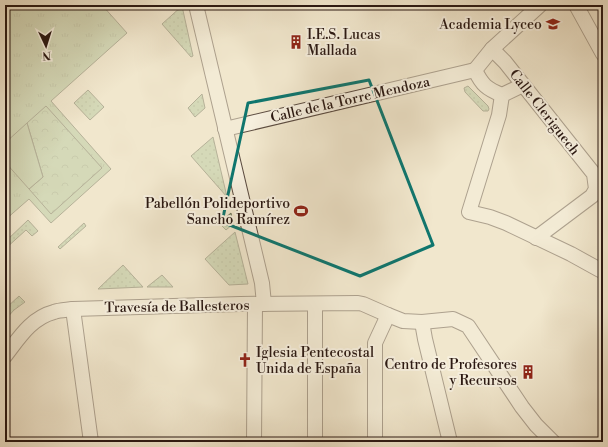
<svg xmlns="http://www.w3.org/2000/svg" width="608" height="447" viewBox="0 0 608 447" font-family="'Libre Bodoni',serif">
	<defs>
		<pattern id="grass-tufts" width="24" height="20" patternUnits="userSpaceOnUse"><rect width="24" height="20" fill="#b4c79d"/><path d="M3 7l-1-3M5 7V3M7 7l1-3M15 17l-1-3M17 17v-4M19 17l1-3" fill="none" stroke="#9baa86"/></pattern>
		<pattern id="forest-crowns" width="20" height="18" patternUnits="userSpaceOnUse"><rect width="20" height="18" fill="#b4c79d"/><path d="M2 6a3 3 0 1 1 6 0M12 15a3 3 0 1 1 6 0" fill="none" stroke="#9baa86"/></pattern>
		<pattern id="garden-dots" width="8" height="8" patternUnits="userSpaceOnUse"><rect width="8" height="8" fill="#b4c79d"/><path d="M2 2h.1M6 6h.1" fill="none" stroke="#9baa86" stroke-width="1.8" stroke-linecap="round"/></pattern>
	</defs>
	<rect width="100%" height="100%" fill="#f1e7cd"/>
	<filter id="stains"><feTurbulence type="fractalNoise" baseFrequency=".005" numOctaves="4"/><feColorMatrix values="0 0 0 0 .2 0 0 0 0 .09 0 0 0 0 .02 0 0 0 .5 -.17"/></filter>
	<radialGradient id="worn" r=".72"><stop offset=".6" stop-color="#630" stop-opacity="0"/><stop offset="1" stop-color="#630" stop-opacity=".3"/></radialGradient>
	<!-- grass -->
	<path fill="url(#grass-tufts)" stroke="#6f7058" d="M5 5H102L127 33 51 101 111 169 51 223 29 199 5 220Z"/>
	<!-- forest -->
	<path fill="url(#forest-crowns)" stroke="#6f7058" d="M46 106 102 168 51 214 29 189 43 177 27 123Z"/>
	<!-- garden -->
	<g fill="url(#garden-dots)" stroke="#6f7058">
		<path d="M182 6 193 56 191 57 162 24Z"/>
		<path d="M468 86 488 106 489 109 488 111H483L465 92 464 88Z"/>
		<path d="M88 90 104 107 90 120 74 103Z"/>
		<path d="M202 94 205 108 195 117 188 108Z"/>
		<path d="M213 137 227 197 191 156Z"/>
		<path d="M231 213 233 224 226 230 219 223Z"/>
		<path d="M28 220 38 231 32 236 26 230 5 249V242Z"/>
		<path d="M84 223 86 226 60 249 58 247Z"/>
		<path d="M235 232 248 284 229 285 205 259Z"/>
		<path d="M123 265 143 287 98 289Z"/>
		<path d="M162 275 173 287H147Z"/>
		<path d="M19 296 25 302 14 310 5 320V309Z"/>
	</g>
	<!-- pitch -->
	<path fill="#b4c79d" stroke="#6f7058" d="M27 123 43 177 29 189 5 162V143Z"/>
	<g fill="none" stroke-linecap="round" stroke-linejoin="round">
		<defs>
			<g id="minor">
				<path d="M196 5 262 283 264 304"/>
				<path d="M576 5 603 54"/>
				<path d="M492 49 505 62 594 174 596 189 592 196 536 238"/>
				<path d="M523 85 502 95C487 89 482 85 475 70L492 49 540 5"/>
				<path d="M502 95 499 115 469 212 490 217 506 223 571 254 600 270"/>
				<path d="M225 129 475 70"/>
				<path d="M315 304V442"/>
				<path d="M73 309 91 442"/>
				<path d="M422 322 425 339 450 442"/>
				<path d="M5 356C19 338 31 318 54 312 60 310 67 310 73 309L240 304 358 303 363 304 388 315 403 321 422 322 453 319 468 326 522 407 536 425 553 442"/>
				<path d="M254 442 255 304"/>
				<path d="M375 442V343L388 315"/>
			</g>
		</defs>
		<!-- minor casing -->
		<use href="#minor" stroke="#5c4c41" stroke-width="16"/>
		<!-- minor -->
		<use href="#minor" stroke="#f6efde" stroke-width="14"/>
	</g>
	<!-- marked area -->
	<path d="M0 0H608V447H0ZM369 80 433 245 360 276 222 222 248 103Z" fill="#f1e7cd" fill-opacity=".55" fill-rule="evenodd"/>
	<path fill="none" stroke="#0f766e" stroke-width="3" stroke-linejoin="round" d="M369 80 433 245 360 276 222 222 248 103Z"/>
	<!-- icons -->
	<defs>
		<symbol id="school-bare" viewBox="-9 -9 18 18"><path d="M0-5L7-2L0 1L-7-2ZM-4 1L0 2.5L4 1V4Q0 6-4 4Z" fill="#8f2418" stroke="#f6efde" stroke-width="2.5" paint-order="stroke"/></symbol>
		<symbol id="building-bare" viewBox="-9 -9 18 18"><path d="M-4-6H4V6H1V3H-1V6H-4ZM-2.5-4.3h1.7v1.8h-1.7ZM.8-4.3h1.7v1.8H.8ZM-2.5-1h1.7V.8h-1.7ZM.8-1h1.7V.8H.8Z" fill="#8f2418" stroke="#f6efde" stroke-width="2.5" paint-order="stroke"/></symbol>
		<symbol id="stadium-bare" viewBox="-9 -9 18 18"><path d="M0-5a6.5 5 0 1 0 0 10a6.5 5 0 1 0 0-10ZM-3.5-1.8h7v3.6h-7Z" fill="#8f2418" stroke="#f6efde" stroke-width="2.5" paint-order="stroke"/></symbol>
		<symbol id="church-bare" viewBox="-9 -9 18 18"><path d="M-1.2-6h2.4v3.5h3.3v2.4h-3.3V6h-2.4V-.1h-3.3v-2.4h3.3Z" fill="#8f2418" stroke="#f6efde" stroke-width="2.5" paint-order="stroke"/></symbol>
	</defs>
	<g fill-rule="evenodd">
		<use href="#school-bare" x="543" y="14" width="20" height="20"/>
		<use href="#building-bare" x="286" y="32" width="20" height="20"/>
		<use href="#stadium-bare" x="291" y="201" width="20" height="20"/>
		<use href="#church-bare" x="235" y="350" width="20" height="20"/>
		<use href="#building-bare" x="518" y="362" width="20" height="20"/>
	</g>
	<g text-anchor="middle" stroke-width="4" stroke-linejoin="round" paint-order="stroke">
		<!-- poi labels -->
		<g font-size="14" fill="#2a1812" stroke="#f6efde" text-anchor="end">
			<text x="542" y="29">Academia Lyceo</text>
			<text x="307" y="39" text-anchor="start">I.E.S. Lucas<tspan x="307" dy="16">Mallada</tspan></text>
			<text x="290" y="208">Pabellón Polideportivo<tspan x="290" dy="16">Sancho Ramírez</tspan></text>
			<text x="256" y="357" text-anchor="start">Iglesia Pentecostal<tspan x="256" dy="16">Unida de España</tspan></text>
			<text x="517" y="369">Centro de Profesores<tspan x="517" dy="16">y Recursos</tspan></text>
		</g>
		<!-- street labels -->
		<g font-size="14" fill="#2a1812" stroke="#f6efde">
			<text transform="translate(350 99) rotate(-13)" y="5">Calle de la Torre Mendoza</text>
			<text transform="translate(545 112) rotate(52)" y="5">Calle Cleriguech</text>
			<text transform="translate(177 306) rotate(-1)" y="5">Travesía de Ballesteros</text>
		</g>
	</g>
	<!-- margin -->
	<rect width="608" height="447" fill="none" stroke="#f1e7cd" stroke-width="20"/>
	<rect x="6" y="6" width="596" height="435" fill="none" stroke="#2a1812" stroke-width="2"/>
	<rect x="10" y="10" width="588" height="427" fill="none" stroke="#2a1812"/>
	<!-- north arrow -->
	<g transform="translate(46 46) rotate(176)" stroke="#f6efde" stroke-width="3" paint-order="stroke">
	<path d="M0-3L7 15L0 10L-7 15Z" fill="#2a1812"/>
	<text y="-6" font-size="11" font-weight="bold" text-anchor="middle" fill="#2a1812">N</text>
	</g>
	<rect width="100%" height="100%" filter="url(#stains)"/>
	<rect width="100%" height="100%" fill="url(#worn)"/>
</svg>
